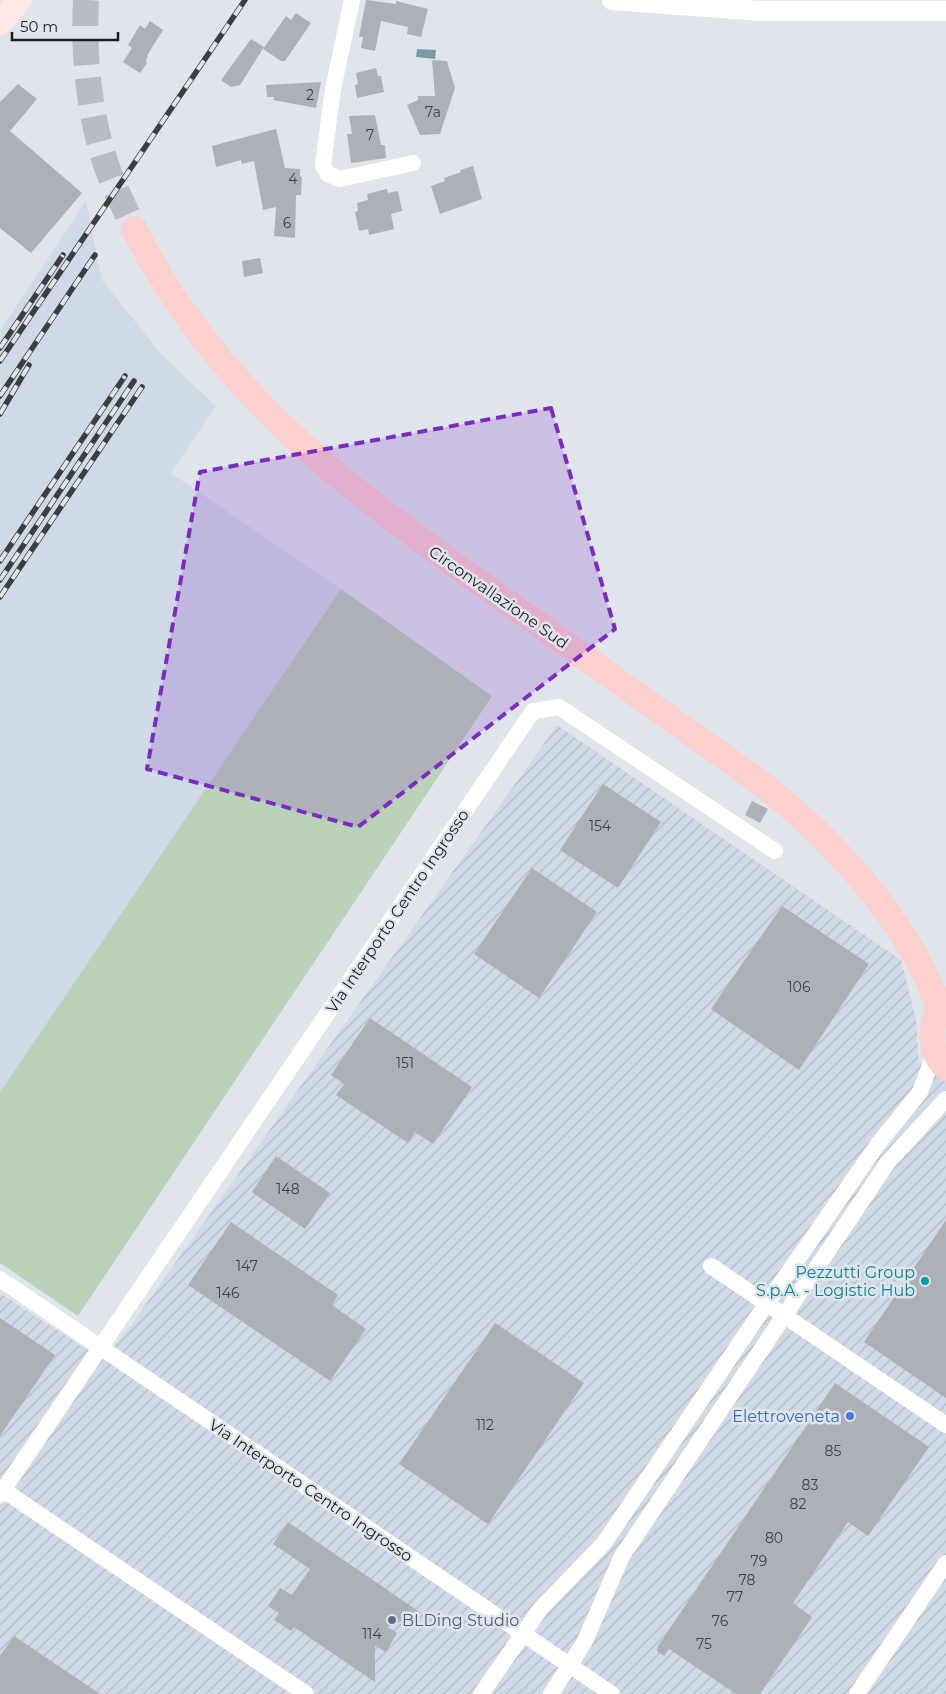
<svg xmlns="http://www.w3.org/2000/svg" width="946" height="1694" viewBox="0 0 946 1694" font-family="Montserrat,sans-serif">
	<defs>
		<pattern id="industrial-furrows" width="10" height="10" patternUnits="userSpaceOnUse" patternTransform="scale(1.25)"><rect width="10" height="10" fill="#d0dae7"/><path d="M-1 1l2-2M0 10L10 0M9 11l2-2" fill="none" stroke="#b2bac6"/></pattern>
	</defs>
	<rect width="100%" height="100%" fill="#e0e5ec"/>
	<!-- built -->
	<path fill="#d0dae7" d="M86 201 102 280 161 354 216 406 171 473 341 589 0 1092V331Z"/>
	<!-- industrial -->
	<path fill="url(#industrial-furrows)" d="M557 725 901 960 916 1019 919 1062 946 1080V1694H0V1293L103 1360 126 1332Z"/>
	<!-- grass -->
	<path fill="#bbd2ba" d="M341 589 492 696 78 1316 0 1263V1092Z"/>
	<!-- water -->
	<path fill="#769ba1" d="M417 49 436 50 435 59 416 57Z"/>
	<!-- building -->
	<g fill="#acb1b8">
		<path d="M366 0 396 4V1L428 9 421 37 407 34 408 27 381 21 375 51 361 48 363 37H359Z"/>
		<path d="M296 13 311 23 285 61H281L263 49 286 16 291 20Z"/>
		<path d="M150 21 163 30 148 54 146 61 147 63 140 73 123 62 132 48 128 45 140 25 145 29Z"/>
		<path d="M251 39 264 47 240 85 231 87 221 80Z"/>
		<path d="M432 60 447 61 455 88 440 134 420 135 407 105 418 100V96H435Z"/>
		<path d="M376 68 378 76H381L384 92 357 98 355 85 358 84 356 73Z"/>
		<path d="M321 82 316 108 273 100 274 97H267L266 85Z"/>
		<path d="M18 84 37 99 10 131 82 193 31 253 0 228V102Z"/>
		<path d="M375 115 381 145H385L386 158 351 163 347 134H352L349 116Z"/>
		<path d="M276 129 285 168 300 169V176L302 177 301 195H296L295 238 274 236 276 207 263 210 254 161 242 164 241 160 216 167 212 146Z"/>
		<path d="M473 166 482 199 440 214 431 186 445 181 444 178 461 172 460 170Z"/>
		<path d="M387 189 388 193 398 191 402 211 391 214 394 229 369 235 368 229 359 231 355 212 358 211 357 203 368 200 367 194Z"/>
		<path d="M260 258 263 273 244 277 242 261Z"/>
		<path d="M603 784 661 822 618 888 560 850Z"/>
		<path d="M752 801 768 809 760 823 745 815Z"/>
		<path d="M532 868 597 912 539 998 474 954Z"/>
		<path d="M782 906 869 964 799 1070 711 1009Z"/>
		<path d="M370 1018 472 1087 433 1144 415 1132 408 1143 336 1095 344 1084 331 1075Z"/>
		<path d="M276 1156 330 1193 305 1229 252 1192Z"/>
		<path d="M946 1220V1398L864 1342Z"/>
		<path d="M231 1222 338 1295 332 1305 366 1329 330 1381 188 1285Z"/>
		<path d="M0 1318 55 1355 0 1436Z"/>
		<path d="M495 1323 584 1383 488 1524 399 1464Z"/>
		<path d="M835 1383 929 1447 868 1536 848 1522 793 1603 812 1617 760 1694H736L669 1649 664 1656 657 1651 658 1646Z"/>
		<path d="M288 1522 421 1613 387 1627 397 1633 386 1652 375 1646V1682L294 1627 291 1631 274 1620 279 1613 268 1606 280 1588 292 1595 310 1569 273 1544Z"/>
		<path d="M14 1636 100 1694H0V1656Z"/>
	</g>
	<g fill="none" stroke-linecap="round" stroke-linejoin="round">
		<!-- primary-tunnel -->
		<path stroke="#b9bdc3" stroke-width="26" stroke-dasharray="26 13" stroke-linecap="butt" d="M86 0C83 54 89 118 108 170 115 190 126 210 134 229"/>
		<!-- minor -->
		<g stroke="#fff" stroke-width="16">
			<path d="M352 0 333 89 323 165 328 174 340 179 413 163"/>
			<path d="M711 1266 946 1425"/>
			<path d="M0 1279 612 1694"/>
			<path d="M3 1490 306 1694"/>
			<path d="M0 1495 533 711 559 707 775 851"/>
			<path d="M481 1694 541 1608 604 1543 767 1303 878 1144 920 1092 935 1052"/>
			<path d="M551 1694 584 1643 622 1556 888 1162 946 1099"/>
			<path d="M857 1694 946 1563"/>
		</g>
		<!-- tertiary -->
		<path stroke="#fff" stroke-width="20" d="M612 0 761 11H946"/>
		<!-- secondary -->
		<path stroke="#fde8e7" stroke-width="24" d="M0 23 20 0"/>
		<!-- primary -->
		<g stroke="#fbd0cf" stroke-width="26">
			<path d="M134 229C220 399 359 497 510 604 592 663 675 722 758 781 829 835 911 923 939 1009"/>
			<path d="M946 1000C928 1022 927 1047 946 1068"/>
		</g>
		<defs>
			<g id="rail">
				<path d="M0 348 63 255"/>
				<path d="M0 361 245 0"/>
				<path d="M0 396 95 255"/>
				<path d="M0 414 29 365"/>
				<path d="M0 561 125 376"/>
				<path d="M0 580 134 381"/>
				<path d="M0 597 142 387"/>
			</g>
		</defs>
		<!-- rail casing -->
		<use href="#rail" stroke="#3d3e42" stroke-width="5.5"/>
		<!-- rail -->
		<use href="#rail" stroke="#e0e5ec" stroke-width="4" stroke-dasharray="11" stroke-linecap="butt"/>
	</g>
	<!-- marked area -->
	<path fill="#7b2cbf" fill-opacity="0.2" stroke="#7b2cbf" stroke-width="4" stroke-dasharray="10 6" stroke-linejoin="round" d="M551 408 615 629 358 827 147 769 200 472Z"/>
	<!-- markers -->
	<circle fill="#0f9aa8" stroke="#e0e5ec" stroke-width="2" cx="925" cy="1281" r="5"/>
	<circle fill="#3f7fe0" stroke="#e0e5ec" stroke-width="2" cx="850" cy="1416" r="5"/>
	<circle fill="#5c6f8a" stroke="#e0e5ec" stroke-width="2" cx="392" cy="1620" r="5"/>
	<g text-anchor="middle" stroke-width="5" stroke-linejoin="round" paint-order="stroke">
		<!-- number labels -->
		<g font-size="14" fill="#3f4145">
			<text x="310" y="100">2</text>
			<text x="433" y="117">7a</text>
			<text x="370" y="140">7</text>
			<text x="293" y="184">4</text>
			<text x="287" y="228">6</text>
			<text x="600" y="831">154</text>
			<text x="799" y="992">106</text>
			<text x="405" y="1068">151</text>
			<text x="288" y="1194">148</text>
			<text x="247" y="1271">147</text>
			<text x="228" y="1298">146</text>
			<text x="485" y="1430">112</text>
			<text x="833" y="1456">85</text>
			<text x="810" y="1490">83</text>
			<text x="798" y="1509">82</text>
			<text x="774" y="1543">80</text>
			<text x="759" y="1566">79</text>
			<text x="747" y="1585">78</text>
			<text x="735" y="1602">77</text>
			<text x="720" y="1626">76</text>
			<text x="372" y="1639">114</text>
			<text x="704" y="1649">75</text>
		</g>
		<!-- street labels -->
		<g font-size="16" fill="#1b1c1f" stroke="#e0e5ec">
			<text transform="translate(499 597) rotate(35)" y="6">Circonvallazione Sud</text>
			<text transform="translate(397 911) rotate(-56)" y="6">Via Interporto Centro Ingrosso</text>
			<text transform="translate(311 1490) rotate(34)" y="6">Via Interporto Centro Ingrosso</text>
		</g>
		<!-- culture labels -->
		<g font-size="16" fill="#0d838f" stroke="#e0e5ec" text-anchor="end">
			<text x="915" y="1278">Pezzutti Group<tspan x="915" dy="18">S.p.A. - Logistic Hub</tspan></text>
		</g>
		<!-- shop labels -->
		<g font-size="16" fill="#366cbe" stroke="#e0e5ec" text-anchor="end">
			<text x="840" y="1422">Elettroveneta</text>
		</g>
		<!-- service labels -->
		<g font-size="16" fill="#4e5e75" stroke="#e0e5ec" text-anchor="start">
			<text x="402" y="1626">BLDing Studio</text>
		</g>
	</g>
	<!-- scale -->
	<path d="M12 32v8h106v-8" fill="none" stroke="#1b1c1f" stroke-width="2.5"/>
	<text x="20" y="32" font-size="15" fill="#1b1c1f" stroke="#e0e5ec" stroke-width="4" paint-order="stroke">50 m</text>
</svg>
